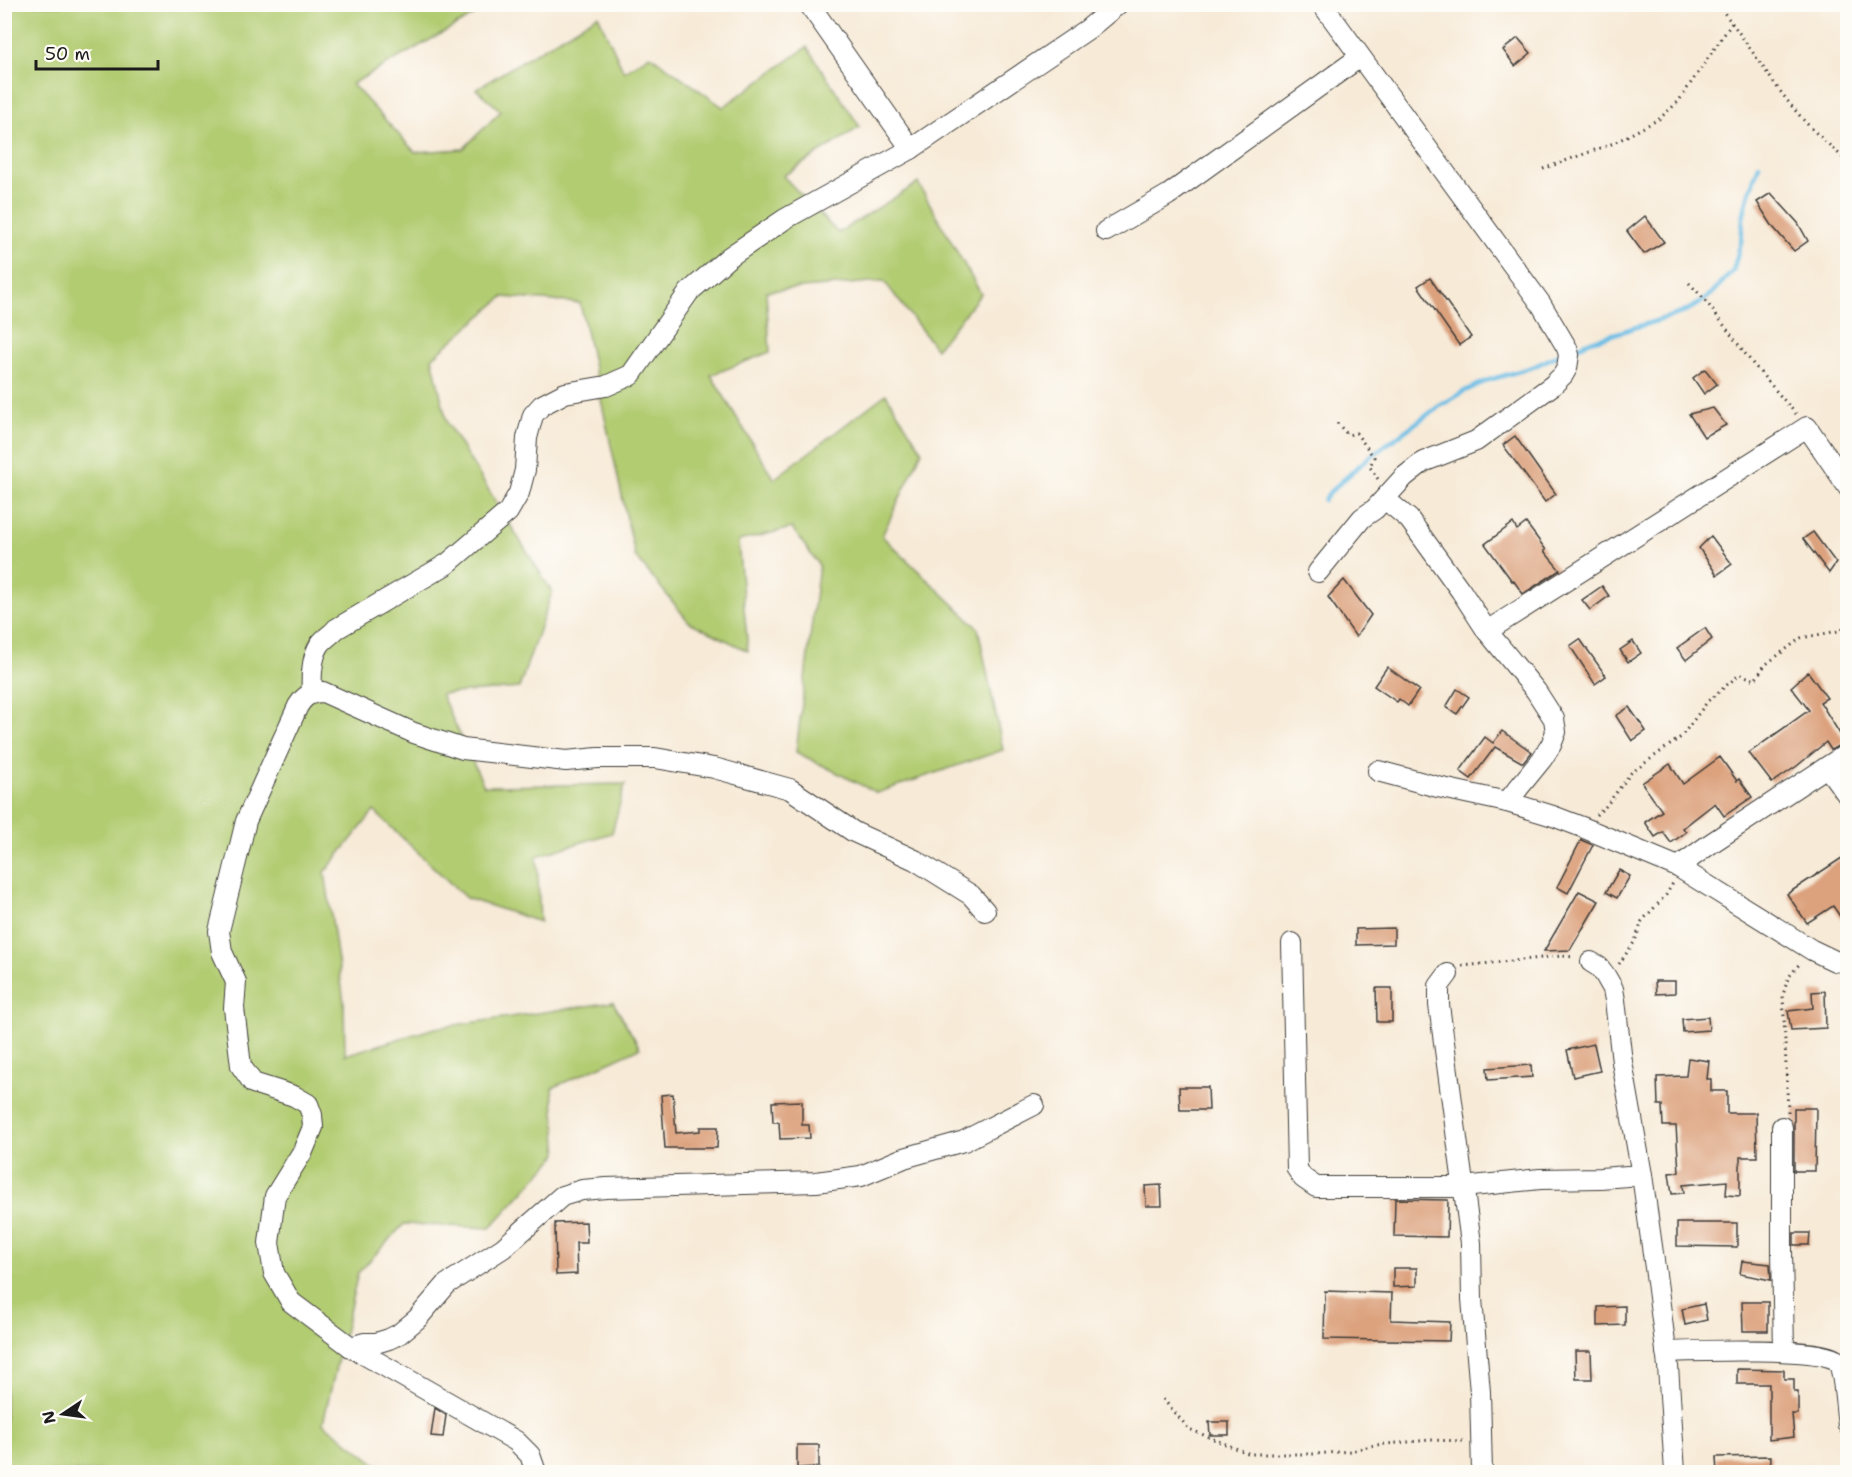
<svg xmlns="http://www.w3.org/2000/svg" width="1852" height="1477" viewBox="0 0 1852 1477" font-family="'Shantell Sans',sans-serif">
	<rect width="100%" height="100%" fill="#fdfcf7"/>
	<filter id="ink" filterUnits="userSpaceOnUse"><feTurbulence type="fractalNoise" baseFrequency=".0167" numOctaves="2"/><feDisplacementMap in="SourceGraphic" scale="12" xChannelSelector="R" yChannelSelector="G"/><feConvolveMatrix kernelMatrix="1 2 1 2 8 2 1 2 1" color-interpolation-filters="sRGB"/></filter>
	<filter id="wash" filterUnits="userSpaceOnUse"><feTurbulence type="fractalNoise" baseFrequency=".008" numOctaves="4" result="noise"/><feDisplacementMap in="SourceGraphic" scale="24" xChannelSelector="R" yChannelSelector="G"/><feGaussianBlur stdDeviation="1.35" result="paint"/><feColorMatrix in="noise" values="0 0 0 0 0 0 0 0 0 0 0 0 0 0 0 0 0 1.4 0 .05"/><feComposite in="paint" operator="in"/></filter>
	<g filter="url(#wash)">
		<rect width="100%" height="100%" fill="#f7ead7"/>
		<!-- green -->
		<path fill="#b2cc72" stroke="#677447" stroke-width="1.5" d="M5 5H492L352 84 415 152 463 149 501 111 476 89 598 15 624 72 650 55 723 107 807 47 860 127 783 176 838 233 918 183 981 294 936 349 884 281 766 291 770 352 711 375 774 479 886 394 922 451 882 536 978 628 1003 750 877 793 796 752 819 565 792 528 738 541 748 651 689 622 635 556 580 303 503 297 432 358 447 423 552 592 519 688 441 694 484 786 625 784 612 833 537 856 540 922 466 898 374 811 325 872 344 1002 345 1055 435 1028 613 1002 640 1048 552 1088 558 1154 490 1228 404 1224 358 1273 323 1423 382 1468 424 1472H5Z"/>
		<g fill="none" stroke-linecap="round" stroke-linejoin="round">
			<!-- stream -->
			<g stroke="#6abde5" stroke-width="4.5">
				<path d="M1572 349 1591 341 1682 313 1700 303 1709 296 1733 271 1741 242 1743 218 1748 196 1759 165"/>
				<path d="M1324 500 1331 491 1368 458 1438 407 1465 391 1489 380 1533 367 1564 352"/>
			</g>
		</g>
		<g id="blocks">
			<!-- building -->
			<g fill="#dca17d">
				<path d="M1518 38 1531 53 1515 66 1503 50Z"/>
				<path d="M1771 193 1798 223 1808 241 1794 251 1773 227 1757 202Z"/>
				<path d="M1645 216 1664 242 1644 254 1627 231Z"/>
				<path d="M1430 278 1471 337 1459 345 1418 286Z"/>
				<path d="M1705 369 1717 384 1704 394 1693 378Z"/>
				<path d="M1713 408 1726 425 1704 437 1689 414Z"/>
				<path d="M1515 436 1556 494 1545 502 1503 445Z"/>
				<path d="M1513 523 1517 530 1526 523 1546 550 1544 551 1560 570 1523 594 1513 580 1512 581 1485 544Z"/>
				<path d="M1813 532 1836 563 1829 573 1803 539Z"/>
				<path d="M1711 536 1732 564 1717 575 1699 548Z"/>
				<path d="M1344 580 1371 615 1356 637 1328 597Z"/>
				<path d="M1602 586 1609 596 1590 610 1582 600Z"/>
				<path d="M1705 628 1712 639 1686 660 1677 648Z"/>
				<path d="M1580 639 1606 676 1595 684 1570 646Z"/>
				<path d="M1633 641 1641 653 1628 662 1620 650Z"/>
				<path d="M1387 667 1419 690 1408 706 1399 699 1397 702 1374 686Z"/>
				<path d="M1808 672 1827 698 1820 702 1845 742 1831 750 1826 742 1797 766 1772 783 1749 753 1809 710 1791 687Z"/>
				<path d="M1457 689 1469 697 1457 714 1446 707Z"/>
				<path d="M1629 707 1646 731 1632 741 1616 716Z"/>
				<path d="M1502 731 1532 752 1523 763 1495 747 1471 779 1460 771 1485 737 1493 743Z"/>
				<path d="M1720 757 1737 781 1739 779 1752 797 1724 816 1715 803 1683 828 1686 832 1671 843 1663 832 1655 837 1645 822 1662 811 1642 783 1670 764 1683 784Z"/>
				<path d="M1581 840 1593 845 1568 893 1557 887Z"/>
				<path d="M1848 854V928L1833 906 1807 923 1787 894Z"/>
				<path d="M1619 870 1630 876 1617 898 1606 892Z"/>
				<path d="M1579 891 1599 901 1570 950 1544 951Z"/>
				<path d="M1394 928V944L1356 945V929Z"/>
				<path d="M1655 981H1675V993L1656 994Z"/>
				<path d="M1376 988H1392V1022H1377Z"/>
				<path d="M1825 991 1826 1028 1791 1030 1788 1011 1813 1008 1812 992Z"/>
				<path d="M1708 1017 1709 1030 1683 1032 1682 1019Z"/>
				<path d="M1594 1044 1600 1071 1573 1077 1567 1050Z"/>
				<path d="M1688 1058 1709 1061 1707 1079H1711V1091H1727V1113H1756L1757 1157H1740V1196L1726 1195 1727 1181 1683 1185 1684 1193 1672 1194 1669 1173 1679 1172 1676 1126H1663L1662 1105H1658L1657 1077 1686 1076Z"/>
				<path d="M1531 1065 1532 1077 1488 1080 1487 1068Z"/>
				<path d="M1179 1087H1208L1209 1110H1180Z"/>
				<path d="M673 1094 676 1133 700 1131V1127H718L717 1148H665L661 1095Z"/>
				<path d="M802 1101V1125H809L810 1138 780 1139 779 1122H773L772 1102Z"/>
				<path d="M1794 1108H1816L1815 1171H1794Z"/>
				<path d="M1161 1185 1162 1206H1146L1145 1186Z"/>
				<path d="M1395 1199 1448 1200 1447 1237 1394 1236Z"/>
				<path d="M586 1222 587 1243H576L577 1274 556 1275 555 1223Z"/>
				<path d="M1677 1223H1737V1247L1677 1246Z"/>
				<path d="M1794 1233H1810L1809 1245H1794Z"/>
				<path d="M1742 1261 1770 1264 1771 1280 1740 1274Z"/>
				<path d="M1393 1268H1417V1286L1393 1287Z"/>
				<path d="M1325 1291 1392 1293 1391 1320 1450 1322 1449 1341 1324 1339Z"/>
				<path d="M1742 1302H1768V1331H1743Z"/>
				<path d="M1704 1304 1707 1320 1685 1325 1682 1309Z"/>
				<path d="M1625 1306V1325L1598 1326V1307Z"/>
				<path d="M1575 1351H1591L1592 1379H1576Z"/>
				<path d="M1737 1369 1784 1370V1379H1794V1392H1798V1414H1792L1794 1437 1769 1440V1384H1737Z"/>
				<path d="M435 1408 446 1415 443 1437 431 1436Z"/>
				<path d="M1209 1422H1229V1435H1210Z"/>
				<path d="M797 1445H819V1467L797 1468Z"/>
				<path d="M1771 1456 1770 1473H1717L1716 1457Z"/>
			</g>
		</g>
	</g>
	<g filter="url(#ink)">
		<use href="#blocks" fill-opacity="0" stroke="#3d3b38" stroke-width="1.5"/>
		<g fill="none" stroke-linecap="round" stroke-linejoin="round">
			<defs>
				<g id="minor">
					<path d="M809 4 911 149"/>
					<path d="M1106 231 1168 195 1360 57"/>
					<path d="M1385 499 1409 519 1461 591 1487 631 1536 691 1554 719 1556 732 1551 745 1542 759 1507 802"/>
					<path d="M1318 572 1362 518 1375 509 1404 477 1423 462 1476 441 1553 385 1563 375 1567 368 1569 355 1567 348 1541 304 1322 4"/>
					<path d="M1487 631 1807 427 1848 487"/>
					<path d="M312 693C311 677 311 656 321 643 325 638 332 634 336 629L447 564 508 512 519 493 525 470 527 438 533 415 542 405 565 393 606 386 631 375 689 292 729 257 785 219 911 149 1088 29 1118 4"/>
					<path d="M1827 767 1848 796"/>
					<path d="M1378 771 1438 787 1507 802 1553 816 1582 827 1678 867 1812 950 1835 961 1848 963"/>
					<path d="M1678 867 1710 844 1848 753"/>
					<path d="M1292 943 1297 1169 1303 1178 1316 1187H1463L1540 1179 1600 1178 1642 1175"/>
					<path d="M1591 962 1599 967 1605 975 1613 989 1615 1000 1622 1062 1642 1175 1657 1282 1668 1366 1675 1472"/>
					<path d="M1448 974 1439 986V1005L1471 1243 1472 1299 1480 1392 1482 1472"/>
					<path d="M1782 1127V1252L1784 1350"/>
					<path d="M351 1347 364 1343H376L389 1339 399 1334 417 1319 447 1284 503 1248 562 1196 582 1190 606 1188 816 1182 861 1176 904 1158 964 1141 1034 1105"/>
					<path d="M1666 1352C1693 1351 1823 1346 1837 1361 1844 1369 1846 1413 1848 1425"/>
					<path d="M536 1472 530 1455 516 1441 351 1347 291 1302 274 1273 269 1243 275 1196 303 1151 313 1127 312 1115 308 1104 294 1096 253 1083 241 1066 234 1008 236 982 222 952 219 931 246 821 298 706C305 695 310 693 323 692L414 733 463 749 566 761 598 758H655L714 768 790 789 854 832 915 860 971 895 985 911"/>
				</g>
			</defs>
			<!-- minor casing -->
			<use href="#minor" stroke="#3d3b38" stroke-width="22"/>
			<!-- path -->
			<g stroke="#3d3b38" stroke-width="3" stroke-dasharray="1.5 4.5" stroke-linecap="butt">
				<path d="M1717 4C1747 40 1770 82 1801 117 1815 134 1833 147 1848 163"/>
				<path d="M1543 169 1614 143 1659 119 1678 102 1732 23"/>
				<path d="M1689 283 1705 300 1753 364 1796 414"/>
				<path d="M1337 423 1348 435 1356 433 1374 457 1370 467 1378 479"/>
				<path d="M1596 815 1606 806 1631 773 1681 737 1708 701 1740 674 1755 680 1765 665 1801 638 1838 631 1848 627"/>
				<path d="M1619 964 1635 941 1642 921 1666 895 1673 883"/>
				<path d="M1462 966 1562 956 1575 957"/>
				<path d="M1788 1112 1783 995 1788 978 1801 962"/>
				<path d="M1163 1399 1189 1429 1250 1454H1315L1350 1451 1375 1445 1430 1440 1465 1441"/>
			</g>
			<!-- minor -->
			<use href="#minor" stroke="#fff" stroke-width="20"/>
		</g>
	</g>
	<!-- margin -->
	<rect width="1852" height="1477" fill="none" stroke="#fdfcf7" stroke-width="24"/>
	<!-- north arrow -->
	<g transform="translate(63 1414) rotate(257)" stroke="#fdfcf7" stroke-width="4.5" paint-order="stroke">
	<path d="M0-4.5L10 22L0 15L-10 22Z" fill="#1c1c1c"/>
	<text y="-9" font-size="16" font-weight="bold" text-anchor="middle" fill="#1c1c1c">N</text>
	</g>
	<!-- scale -->
	<path d="M36 60v9h122v-9" fill="none" stroke="#1c1c1c" stroke-width="3"/>
	<text x="45" y="60" font-size="18" fill="#1c1c1c" stroke="#fdfcf7" stroke-width="4.5" paint-order="stroke">50 m</text>
</svg>
